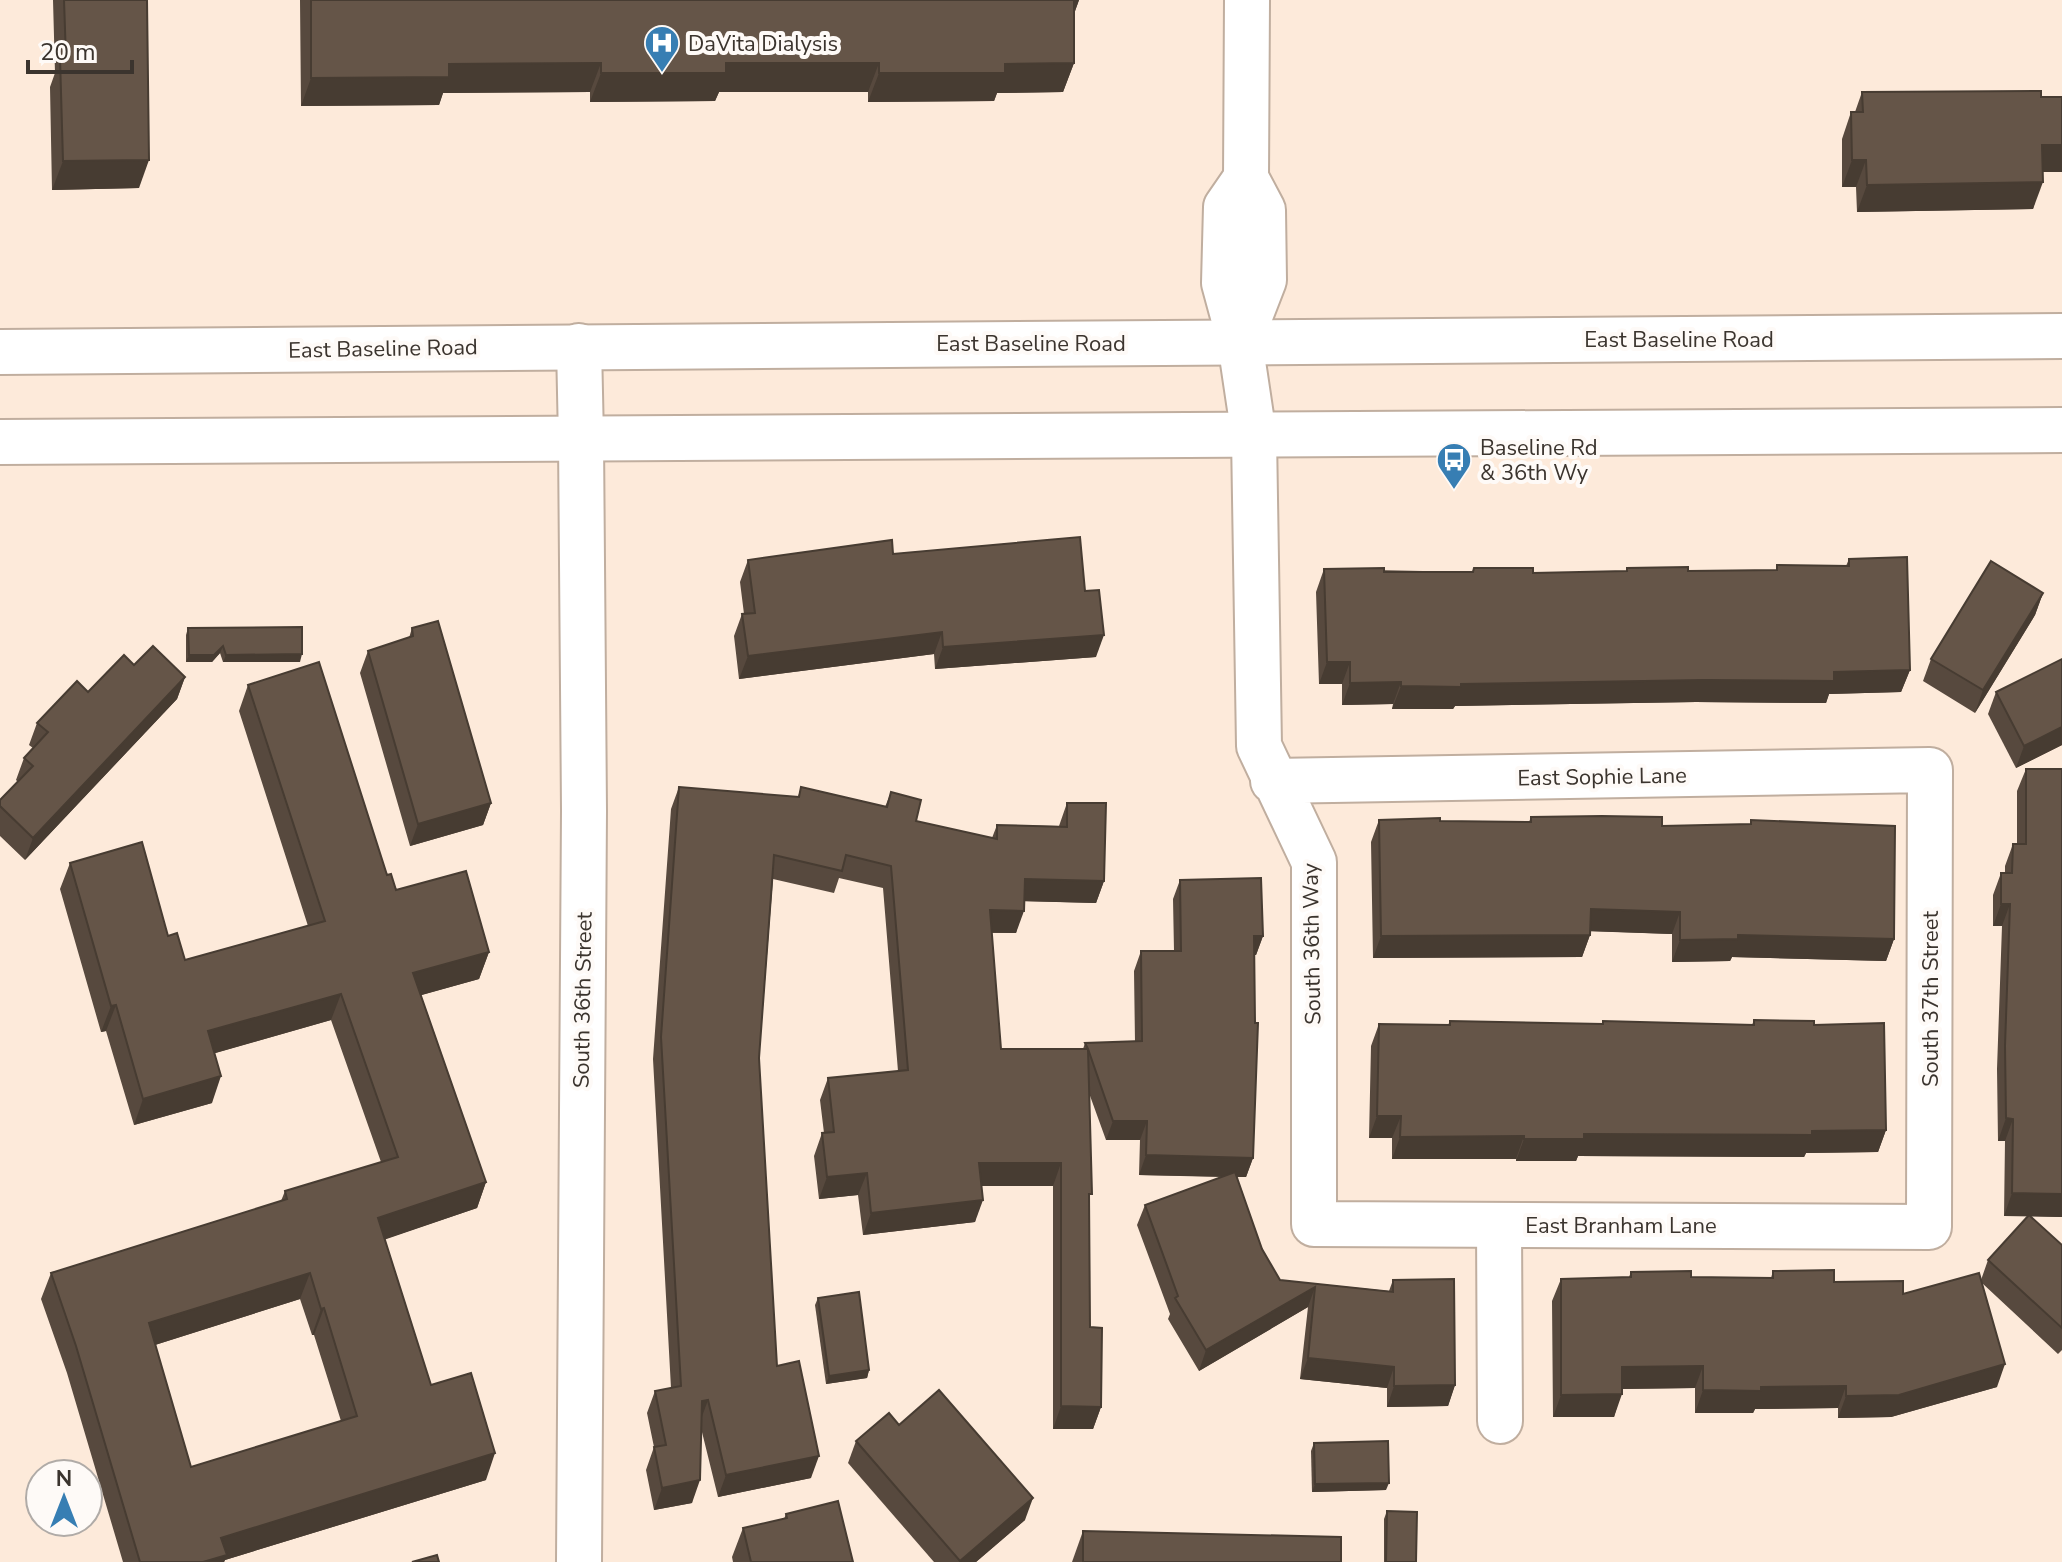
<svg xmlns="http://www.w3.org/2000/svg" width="2062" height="1562" viewBox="0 0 2062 1562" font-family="'Nunito Sans',sans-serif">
	<rect width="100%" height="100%" fill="#fdeada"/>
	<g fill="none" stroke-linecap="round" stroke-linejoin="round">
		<defs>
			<g id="minor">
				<path d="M1240 342 1264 280 1263 210 1246 178 1247 0"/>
				<path d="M1240 342 1224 283 1226 207 1246 178"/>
				<path d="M1254 436 1259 746 1314 862V1224L1929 1227 1930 770 1273 781"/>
				<path d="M1499 1225 1500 1421"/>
				<path d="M579 1562 584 811 581 439"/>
			</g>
			<g id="major">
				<path d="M1240 342 1254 436"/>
				<path d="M579 346 581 439"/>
				<path d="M0 352 2062 336"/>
				<path d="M0 442 2062 430"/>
			</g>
		</defs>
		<!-- minor casing -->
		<use href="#minor" stroke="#c0ae9f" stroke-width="48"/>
		<!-- major casing -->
		<use href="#major" stroke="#c0ae9f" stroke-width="48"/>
		<!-- minor -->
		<use href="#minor" stroke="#fff" stroke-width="44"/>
		<!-- major -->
		<use href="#major" stroke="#fff" stroke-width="44"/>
	</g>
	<!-- wall -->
	<g fill="#57493e" fill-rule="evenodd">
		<path d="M53 0H147L139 188 52 190 50 87 55 73Z"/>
		<path d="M300 0H1079L1074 14V63L1063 92 997 93 994 101 868 102V92H719L715 101 590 102V92L443 93 439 105 301 106Z"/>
		<path d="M1862 92 2041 97 2062 172H2043L2033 209 1857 212 1856 187H1842V139L1851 112H1855Z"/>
		<path d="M893 554 1085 591 1096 657 935 669 934 654 739 679 734 636 742 614H744L740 582 748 560Z"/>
		<path d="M1849 559 1910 670 1901 692 1829 694 1826 703 1696 702 1455 706 1453 709H1392L1393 704 1342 705V684H1319L1316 592 1324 569 1472 572 1474 568 1533 573 1626 571 1627 568 1688 571 1776 570 1777 565 1846 566Z"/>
		<path d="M2043 593 2035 615 1975 713 1923 681 1931 659Z"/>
		<path d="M188 628 300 662H223L220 653 212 662H186V635Z"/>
		<path d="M412 628 491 803 483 825 410 846 360 673 368 651 409 638Z"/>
		<path d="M2062 659V745L2016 768 1988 714 1996 692Z"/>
		<path d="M134 665 185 677 177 699 25 860 0 836V800L18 782 16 780 24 758 33 748 29 745 37 723Z"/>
		<path d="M248 685 387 875 396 890 489 952 479 979 421 995 486 1182 477 1208 385 1239 431 1385 486 1480 225 1560 224 1562H123L67 1373 41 1299 51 1273 281 1201 285 1191 381 1162 331 1020 215 1053 212 1103 134 1125 106 1031 101 1032 60 889 70 863 168 936 185 960 308 926 239 711ZM300 1299 312 1335H314L341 1421 191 1467 155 1345Z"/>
		<path d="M2026 769H2062V1217L2030 1216 2062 1245V1350L2058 1354 1982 1283 1997 1387 1891 1417 1838 1418V1408L1755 1409 1753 1413H1695V1388L1622 1389 1614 1417H1553L1552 1301 1561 1279 1629 1277 1631 1272 1691 1277 1771 1278 1773 1271 1903 1294 1981 1280 1988 1260 2028 1216H2004L2005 1141H1998L1997 1069 2002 926H1993V895L2001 873H2005V866L2013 844H2017V791Z"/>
		<path d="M679 787 798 797 801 787 885 807 891 792 916 821 992 838 997 825 1059 826 1067 803 1104 881 1096 903 1024 901 1016 933H991L1001 1049H1083L1085 1043 1135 1042 1134 971 1141 951H1174L1173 899 1180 880 1263 936 1256 955H1255L1253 1158 1246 1177H1236L1262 1249 1280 1280 1389 1291 1393 1280 1455 1385 1448 1406 1387 1407V1388L1300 1379 1308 1307 1199 1371 1168 1319 1170 1314 1137 1225 1145 1205 1222 1177 1139 1175 1140 1140H1106L1089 1093 1090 1327 1101 1407 1093 1429H1053V1186H982L975 1222 863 1235 858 1195 819 1199 814 1156 822 1133H824L820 1100 828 1078 898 1071 883 888 839 878 834 893 773 879 759 1058 777 1366 811 1478 718 1497 701 1428 692 1503 654 1510 646 1470 654 1447 647 1413 655 1391 671 1388 653 1059 671 809Z"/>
		<path d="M1531 817 1662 826 1750 824 1751 820 1894 939 1886 961 1732 957 1730 961 1672 962V934L1591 931 1590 935 1582 957 1373 958 1371 842 1379 820 1529 822Z"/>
		<path d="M1754 1020 1814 1025 1886 1130 1878 1152 1806 1153 1804 1157 1578 1156 1576 1161H1516V1159H1392V1138H1369L1371 1046 1379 1024 1448 1025 1450 1021 1602 1024 1603 1021 1752 1025Z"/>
		<path d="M818 1298 869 1370 867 1378 826 1384 815 1305Z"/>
		<path d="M899 1425 1025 1520 976 1562H934L848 1463 856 1441Z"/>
		<path d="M1314 1443 1386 1490 1312 1492 1311 1451Z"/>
		<path d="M1387 1511 1416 1562H1384V1519Z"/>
		<path d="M786 1514 853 1562H733L732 1557 743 1528 784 1519Z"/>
		<path d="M1083 1531 1341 1562H1072Z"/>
	</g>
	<!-- shaded-wall -->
	<g fill="#473c32">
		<path d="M1071 0H1079L1071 22Z"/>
		<path d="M601 63 590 92 443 93 439 105 301 106 311 78 449 64Z"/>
		<path d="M726 63H879L868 92H719L715 101 590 102 601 73Z"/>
		<path d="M1074 63 1063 92 997 93 994 101 868 102 879 73 1005 64Z"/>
		<path d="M2042 145H2062V172H2032Z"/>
		<path d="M149 160 139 188 52 190 63 161Z"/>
		<path d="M1852 160H1866L1856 187H1842Z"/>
		<path d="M2043 182 2033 209 1857 212 1867 185Z"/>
		<path d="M2043 593 2035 615 1975 713 1983 690Z"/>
		<path d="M942 632 934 654 739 679 748 656Z"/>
		<path d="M1104 635 1096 657 935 669 943 647Z"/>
		<path d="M223 646 220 653 212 662H186L189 655Z"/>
		<path d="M302 654 300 662H223L226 655Z"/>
		<path d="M1327 662H1350L1342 684H1319Z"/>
		<path d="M1910 670 1901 692 1829 694 1826 703 1696 702 1455 706 1453 709H1392L1401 686Z"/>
		<path d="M185 677 177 699 25 860 33 838Z"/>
		<path d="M1401 682 1393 704 1342 705 1350 683Z"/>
		<path d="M2062 727V745L2016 768 2024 746Z"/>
		<path d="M491 803 483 825 410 846 418 824Z"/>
		<path d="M1025 879 1104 881 1096 903 1016 901Z"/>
		<path d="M2001 904H2010L2002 926H1993Z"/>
		<path d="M1591 909 1680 912 1672 934 1583 931Z"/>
		<path d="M990 910 1024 911 1016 933 981 932Z"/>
		<path d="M1590 935 1582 957 1373 958 1381 936Z"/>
		<path d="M1738 935 1894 939 1886 961 1732 957 1730 961 1672 962 1680 940Z"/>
		<path d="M1254 936H1263L1256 955H1247Z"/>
		<path d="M489 952 479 979 404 1000 413 973Z"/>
		<path d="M341 994 331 1020 198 1058 208 1031Z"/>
		<path d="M116 1005 106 1031 101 1032 111 1006Z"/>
		<path d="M221 1076 212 1103 134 1125 143 1099Z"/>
		<path d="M1377 1116H1401L1392 1138H1369Z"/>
		<path d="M2006 1118 2013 1119 2005 1141H1998Z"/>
		<path d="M1113 1121H1147L1140 1140H1106Z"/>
		<path d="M1886 1130 1878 1152 1806 1153 1804 1157 1578 1156 1576 1161H1516L1524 1139 1584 1134Z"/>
		<path d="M1524 1136 1516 1159H1392L1400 1137Z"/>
		<path d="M1146 1155 1253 1158 1246 1177 1139 1175Z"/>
		<path d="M979 1163H1061L1053 1186H971Z"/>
		<path d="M867 1173 858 1195 819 1199 827 1177Z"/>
		<path d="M486 1182 477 1208 369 1245 378 1218Z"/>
		<path d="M2012 1193 2062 1194V1217L2004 1216Z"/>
		<path d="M983 1200 975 1222 863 1235 871 1213Z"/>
		<path d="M310 1273 300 1299 139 1350 149 1323Z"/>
		<path d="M1315 1287 1308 1307 1199 1371 1206 1350Z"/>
		<path d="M324 1308 314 1335H312L321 1309Z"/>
		<path d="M1308 1358 1394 1367 1387 1388 1300 1379Z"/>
		<path d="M2005 1364 1997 1387 1891 1417 1838 1418 1846 1396Z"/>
		<path d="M1703 1366 1695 1388 1614 1389 1622 1367Z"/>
		<path d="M869 1370 867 1378 826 1384 829 1376Z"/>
		<path d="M1455 1385 1448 1406 1387 1407 1394 1386Z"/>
		<path d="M1846 1386 1838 1408 1755 1409 1753 1413H1695L1703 1390 1761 1387Z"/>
		<path d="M1622 1394 1614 1417H1553L1561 1395Z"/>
		<path d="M708 1400 700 1422 702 1401Z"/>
		<path d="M1061 1406 1101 1407 1093 1429H1053Z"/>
		<path d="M495 1453 486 1480 225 1560 224 1562H203L221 1538Z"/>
		<path d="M819 1456 811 1478 718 1497 726 1475Z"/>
		<path d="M700 1480 692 1503 654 1510 662 1488Z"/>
		<path d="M1389 1483 1386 1490 1312 1492 1315 1484Z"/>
		<path d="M1033 1498 1025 1520 976 1562H959Z"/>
	</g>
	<!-- building -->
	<g fill="#655548" stroke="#473c32" stroke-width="2" fill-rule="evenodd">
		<path d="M64 0H147L149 160 63 161 60 58H66Z"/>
		<path d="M311 0H1074V63L1005 64V73H879V63H726V73H601V63L449 64V77L311 78Z"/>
		<path d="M2041 91V97H2062V145H2042L2043 182 1867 185 1866 160H1852L1851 112H1863L1862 92Z"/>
		<path d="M1080 537 1085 591 1099 590 1104 635 943 647 942 632 748 656 742 614 755 613 748 560 892 540 893 554Z"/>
		<path d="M1907 557 1910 670 1834 672V681L1704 680 1461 684V687L1401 686V682L1350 683V662H1327L1324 569 1384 568V572H1473L1474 568H1533V573L1627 571V568L1688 567V571L1777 570V565L1849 566V559Z"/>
		<path d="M1991 561 2043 593 1983 690 1931 659Z"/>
		<path d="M438 621 491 803 418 824 368 651 413 636 412 628Z"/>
		<path d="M302 627V654L226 655 223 646 214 655H189L188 628Z"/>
		<path d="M153 646 185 677 33 838 0 806V800L33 766 24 758 48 732 37 723 77 681 88 692 124 655 134 665Z"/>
		<path d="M2062 659V727L2024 746 1996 692Z"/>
		<path d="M319 662 387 875 391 874 396 890 466 871 489 952 413 973 486 1182 378 1218 431 1385 471 1373 495 1453 221 1538 227 1555 203 1562H140L76 1346 51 1273 287 1199 285 1191 398 1157 341 994 208 1031 221 1076 143 1099 116 1005 111 1006 70 863 142 842 168 936 177 933 185 960 325 921 248 685ZM310 1273 321 1309 324 1308 357 1416 191 1467 149 1323Z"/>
		<path d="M2026 769H2062V1194L2012 1193 2013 1119 2006 1118 2005 1046 2010 904H2001V873H2012L2013 844H2026Z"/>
		<path d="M679 787 799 797 801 787 887 807 891 792 921 800 916 821 997 839V825L1067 827V803H1106L1104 881 1025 879 1024 911 990 910 1001 1049H1088L1092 1194H1089L1090 1327 1102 1328 1101 1407 1061 1406V1163H979L983 1200 871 1213 867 1173 827 1177 822 1133 834 1132 828 1078 908 1070 891 866 846 855 842 871 774 855 759 1058 777 1366 799 1361 819 1456 726 1475 708 1400 702 1401 700 1480 662 1488 654 1447 666 1445 655 1391 681 1386 661 1037Z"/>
		<path d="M1602 816 1662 817V826L1751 824V820L1895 826 1894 939 1738 935V939L1680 940V912L1591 909 1590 935 1381 936 1379 820 1440 818V821L1531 822V817Z"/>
		<path d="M1261 878 1263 936H1254L1255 1023H1258L1253 1158 1146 1155 1147 1121H1113L1088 1049 1085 1043 1142 1041 1141 951H1181L1180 880Z"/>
		<path d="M1754 1020 1814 1021V1025L1884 1023 1886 1130 1812 1131V1135L1584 1134V1139H1524V1136L1400 1137 1401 1116H1377L1379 1024 1450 1025V1021L1603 1024V1021L1754 1025Z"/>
		<path d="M1235 1172 1262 1249 1280 1280 1393 1292V1280L1454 1279 1455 1385 1394 1386V1367L1308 1358 1315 1287 1206 1350 1175 1298 1178 1296 1145 1205Z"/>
		<path d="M2029 1215 2062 1245V1328L1988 1260Z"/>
		<path d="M1834 1270V1282L1903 1281V1294L1979 1273 2005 1364 1899 1395 1846 1396V1386L1761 1387V1391L1703 1390V1366L1622 1367V1394L1561 1395V1279L1631 1277V1272L1691 1271V1277L1773 1278V1271Z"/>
		<path d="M859 1292 869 1370 829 1376 818 1298Z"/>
		<path d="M939 1390 1033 1498 960 1561 856 1441 889 1413 899 1425Z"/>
		<path d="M1388 1441 1389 1483 1315 1484 1314 1443Z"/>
		<path d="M838 1501 853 1562H751L743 1528 787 1518 786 1514Z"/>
		<path d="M1387 1511 1417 1512 1416 1562H1386Z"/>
		<path d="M1083 1531 1341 1537V1562H1083Z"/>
		<path d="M437 1555 439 1562H412Z"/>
	</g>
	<!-- icons -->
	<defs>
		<symbol id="hospital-pin" viewBox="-11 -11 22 30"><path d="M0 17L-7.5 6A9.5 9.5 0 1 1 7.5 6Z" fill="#377eb3" stroke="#fefaf7"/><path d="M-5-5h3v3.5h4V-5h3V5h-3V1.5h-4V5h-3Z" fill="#fff"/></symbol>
		<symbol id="bus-pin" viewBox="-11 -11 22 30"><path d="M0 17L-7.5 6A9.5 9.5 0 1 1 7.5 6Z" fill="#377eb3" stroke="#fefaf7"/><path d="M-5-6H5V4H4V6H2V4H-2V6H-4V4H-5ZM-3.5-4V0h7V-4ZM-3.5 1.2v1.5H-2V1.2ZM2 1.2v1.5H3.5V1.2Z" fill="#fff"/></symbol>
	</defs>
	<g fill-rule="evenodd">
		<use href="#hospital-pin" x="642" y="23" width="40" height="54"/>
		<use href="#bus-pin" x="1434" y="440" width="40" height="54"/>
	</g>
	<g text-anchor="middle" stroke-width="8" stroke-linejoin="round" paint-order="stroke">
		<!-- poi labels -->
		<g font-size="22" fill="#3b342e" stroke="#fefaf7" text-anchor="start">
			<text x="688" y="51">DaVita Dialysis</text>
			<text x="1480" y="455">Baseline Rd<tspan x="1480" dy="25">&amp; 36th Wy</tspan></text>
		</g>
		<!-- street labels -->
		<g font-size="22" fill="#3b342e" stroke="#fefaf7">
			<text x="1679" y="347">East Baseline Road</text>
			<text x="1031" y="351">East Baseline Road</text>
			<text transform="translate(383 348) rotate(-1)" y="8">East Baseline Road</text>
			<text transform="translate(1602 776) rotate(-1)" y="8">East Sophie Lane</text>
			<text transform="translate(1311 944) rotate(-91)" y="8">South 36th Way</text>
			<text transform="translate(1930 999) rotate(-90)" y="8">South 37th Street</text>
			<text transform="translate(582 1000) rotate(-89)" y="8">South 36th Street</text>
			<text x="1621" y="1233">East Branham Lane</text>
		</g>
	</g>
	<!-- north arrow -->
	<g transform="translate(64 1498)"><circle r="38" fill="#fefaf7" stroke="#b0aba7" stroke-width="2"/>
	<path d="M0-6L14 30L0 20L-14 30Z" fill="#377eb3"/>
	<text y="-12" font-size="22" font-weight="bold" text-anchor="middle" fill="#3b342e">N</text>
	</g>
	<!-- scale -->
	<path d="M28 60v12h104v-12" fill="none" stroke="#3b342e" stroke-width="4"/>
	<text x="40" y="60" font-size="24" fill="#3b342e" stroke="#fefaf7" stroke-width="6" paint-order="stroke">20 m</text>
</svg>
